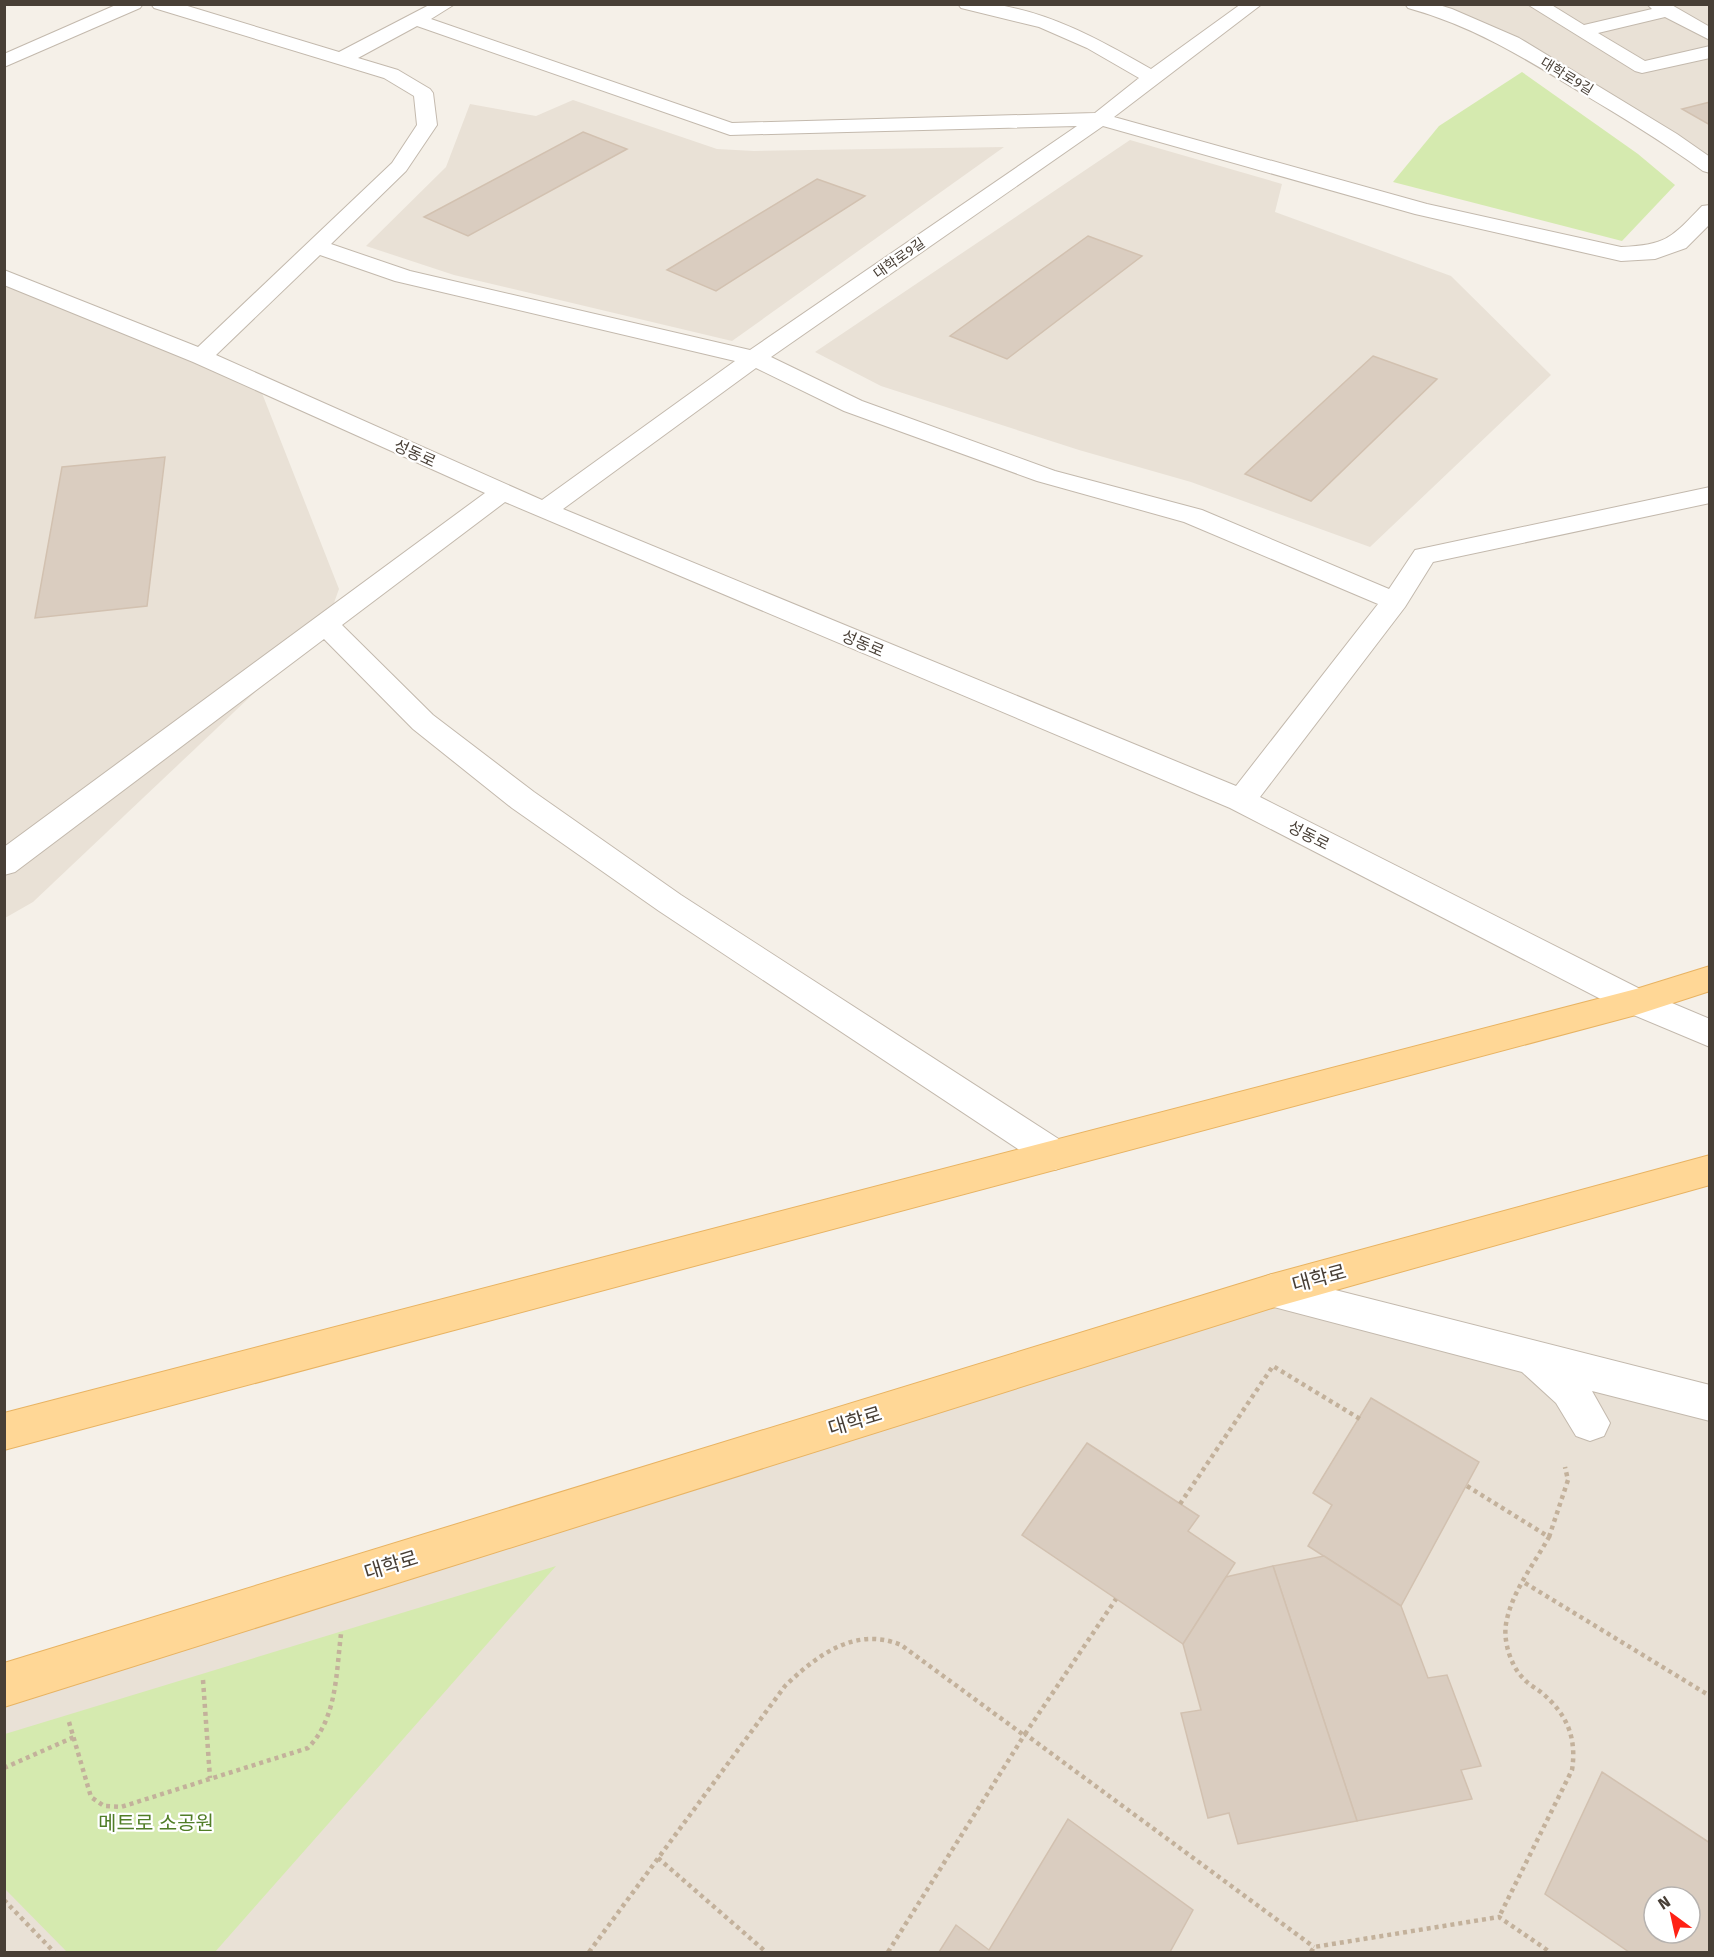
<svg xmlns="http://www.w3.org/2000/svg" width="1714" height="1957" viewBox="0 0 1714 1957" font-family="'Fira Sans','Noto Sans KR',sans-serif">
	<rect width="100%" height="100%" fill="#f5f0e8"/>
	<!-- residential -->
	<g fill="#e9e1d6" fill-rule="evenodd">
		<path d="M1414 5H1709V165L1499 37Z"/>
		<path d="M573 100 717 149 754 151 1004 147 732 341 454 275 366 246 446 167 470 104 536 116Z"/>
		<path d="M1130 140 1282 184 1275 212 1451 276 1551 375 1370 547 1191 482 1079 450 881 386 815 352Z"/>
		<path d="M4 278 258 383 339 589 326 625 33 902 5 918Z"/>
		<path d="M1272 1291 1709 1403V1952H5V1685ZM1654 1897H1690V1933H1654Z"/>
	</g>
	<!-- green -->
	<g fill="#d5eaaf">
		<path d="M1522 72 1638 154 1675 185 1622 241 1393 182 1439 126Z"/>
		<path d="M556 1566 215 1952H67L5 1889V1734Z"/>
	</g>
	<!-- building -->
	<g fill="#dacdc0" stroke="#d2c1b0" stroke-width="1.5" fill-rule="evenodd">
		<path d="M1710 102V125L1682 109Z"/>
		<path d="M583 132 627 149 468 236 424 217Z"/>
		<path d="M817 179 865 196 716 291 667 270Z"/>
		<path d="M1088 236 1142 256 1007 359 950 336Z"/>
		<path d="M1373 356 1437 379 1311 501 1245 474Z"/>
		<path d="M165 457 147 606 35 618 62 467Z"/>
		<path d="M1371 1398 1479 1462 1401 1606 1308 1546 1332 1505 1313 1493Z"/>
		<path d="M1087 1443 1199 1516 1188 1531 1235 1563 1183 1644 1022 1535Z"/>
		<path d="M1324 1556 1401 1606 1428 1678 1447 1675 1481 1766 1461 1770 1472 1799 1357 1821 1273 1566Z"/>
		<path d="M1273 1566 1357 1821 1238 1844 1229 1813 1208 1818 1181 1713 1201 1710 1183 1644 1226 1577Z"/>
		<path d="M1602 1772 1710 1843V1952H1629L1545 1894ZM1654 1897H1690V1933H1654Z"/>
		<path d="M1068 1819 1193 1910 1170 1952H939L956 1925 989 1950Z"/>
	</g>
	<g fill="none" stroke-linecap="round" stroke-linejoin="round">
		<defs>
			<g id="minor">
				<path d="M118 4H143L140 8 4 67V54Z"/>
				<path d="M151 4H181L339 52 431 4H455L431 19 732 123 1095 113 1139 78 1087 48 1039 27 961 8 958 4C969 4 981 3 991 4 1049 11 1102 41 1151 69L1241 4H1262L1114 117 1427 204 1621 247C1667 245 1671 238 1702 206L1710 205V224L1686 248 1655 259 1621 261 1415 214 1103 126 771 357 862 401 1055 471 1202 510 1389 589 1415 550 1710 487V503L1433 562 1405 607 1260 797 1648 993 1710 1019V1047L1624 1011 1230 808 505 502 342 625 433 715 534 792 681 895 1068 1145 1073 1155 1068 1165 1055 1170 1042 1165 659 911 512 808 413 729 324 639 15 872 4 875V847L485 493 193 362 4 285V270L198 347 392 163 417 125 414 96 384 78 154 8ZM417 26 730 135 1077 126 750 350 410 271 331 244 406 171 437 125 433 93 430 89 398 70 358 58ZM320 255 395 281 735 361 542 500 216 355ZM756 368 844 411 1037 481 1184 522 1378 604 1236 786 563 509Z"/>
				<path d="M1405 4H1436L1452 9 1519 38 1677 134 1710 157V173L1703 171C1663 142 1622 117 1580 92 1523 57 1473 26 1408 8Z"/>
				<path d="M1527 4H1550L1584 25 1652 9 1647 4H1670L1710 27V40L1665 17 1598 33 1645 61 1710 46V58L1642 73 1635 71Z"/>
				<path d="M1272 1274 1710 1385V1421L1592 1391 1610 1423 1604 1436 1590 1441 1576 1436 1556 1403 1522 1372 1259 1303 1253 1291 1259 1279Z"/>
			</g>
			<g id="major">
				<path d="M1710 966V991L1636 1015 4 1450V1413L1636 989Z"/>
				<path d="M1710 1155V1185L1272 1308 4 1707V1663L1272 1274Z"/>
			</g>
		</defs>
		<!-- minor casing -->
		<use href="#minor" stroke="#c3b9ad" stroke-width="2"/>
		<!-- major casing -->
		<use href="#major" stroke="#e8b362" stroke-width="2"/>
		<!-- path -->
		<g stroke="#c3b19b" stroke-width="4.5" stroke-dasharray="4 4" stroke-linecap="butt">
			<path d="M1467 1486 1549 1537C1534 1564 1511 1593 1506 1624 1503 1641 1511 1667 1524 1679 1529 1685 1536 1688 1542 1693 1567 1714 1577 1738 1572 1770L1499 1917"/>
			<path d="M1180 1504 1273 1366 1360 1419"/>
			<path d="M1549 1537 1568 1480 1565 1467"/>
			<path d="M1525 1583 1710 1696"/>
			<path d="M203 1680 210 1778"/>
			<path d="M69 1722 91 1797 104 1806 121 1807 308 1748C337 1718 336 1674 341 1634"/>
			<path d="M1025 1734 1116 1599"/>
			<path d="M4 1768 74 1737"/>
			<path d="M658 1858 766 1952"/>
			<path d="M4 1900 54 1952"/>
			<path d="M589 1952 785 1686C817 1655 856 1626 901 1645L1025 1736"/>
			<path d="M888 1952 1025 1734 1314 1947"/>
			<path d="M1311 1952 1314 1947 1499 1917 1550 1952"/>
		</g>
		<!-- minor -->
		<use href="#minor" fill="#fff" fill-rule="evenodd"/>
		<!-- major -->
		<use href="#major" fill="#ffd796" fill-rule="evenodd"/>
	</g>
	<g text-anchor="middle" stroke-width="4.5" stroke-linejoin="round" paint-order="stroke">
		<!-- far-street labels -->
		<g font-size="14" fill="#483f36" stroke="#fff">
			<text transform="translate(1567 76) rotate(31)" y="5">대학로9길</text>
			<text transform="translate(899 258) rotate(-35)" y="5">대학로9길</text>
		</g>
		<!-- street labels -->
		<g font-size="16" fill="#483f36" stroke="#fff">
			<text transform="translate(415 453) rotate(24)" y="6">성동로</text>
			<text transform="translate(863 643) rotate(23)" y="6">성동로</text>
			<text transform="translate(1309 835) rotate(27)" y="6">성동로</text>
		</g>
		<!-- near-street labels -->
		<g font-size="20" fill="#483f36" stroke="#fff">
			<text transform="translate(1319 1278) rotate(-15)" y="7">대학로</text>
			<text transform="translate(855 1421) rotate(-17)" y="7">대학로</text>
			<text transform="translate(391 1565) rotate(-17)" y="7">대학로</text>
		</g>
		<!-- near-park labels -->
		<g font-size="20" fill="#507d27" stroke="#fff">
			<text x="156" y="1830">메트로 소공원</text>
		</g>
	</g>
	<!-- border -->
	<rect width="1714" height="1957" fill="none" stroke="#483f36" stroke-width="12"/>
	<!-- north arrow -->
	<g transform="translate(1672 1915) rotate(327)"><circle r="28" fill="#ffffff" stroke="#b6b2af" stroke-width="1.5"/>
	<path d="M0-4.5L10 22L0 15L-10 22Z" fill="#ff2114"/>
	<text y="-9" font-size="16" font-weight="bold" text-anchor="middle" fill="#483f36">N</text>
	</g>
</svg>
